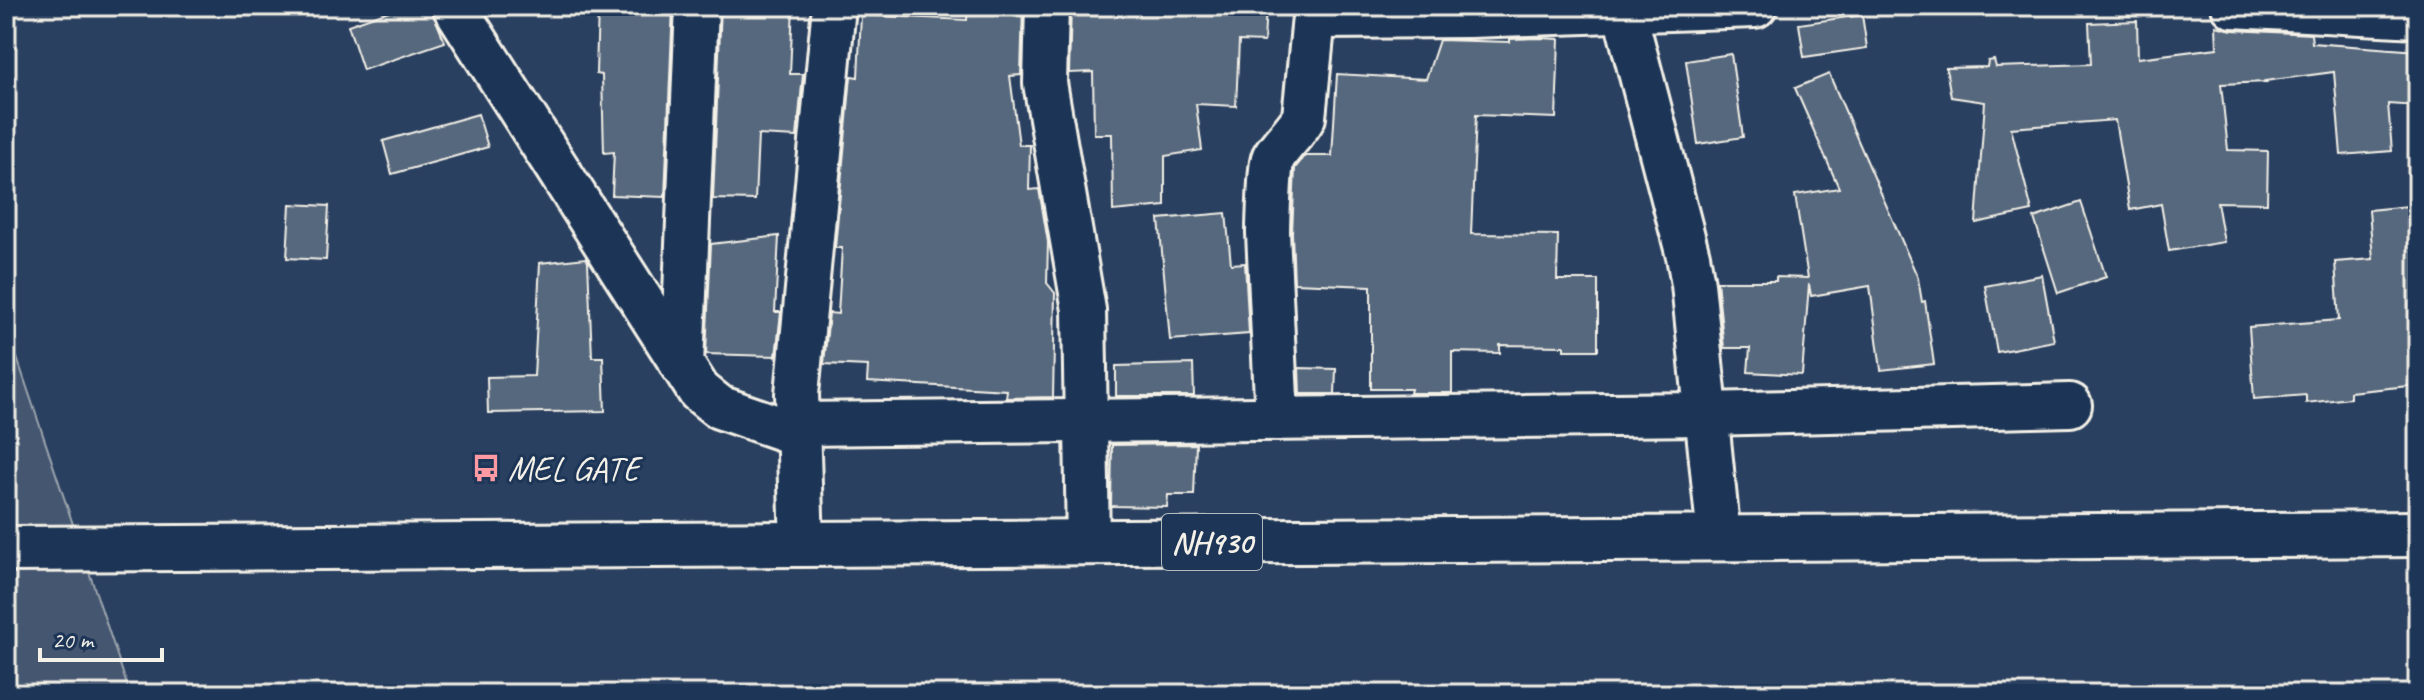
<svg xmlns="http://www.w3.org/2000/svg" width="2424" height="700" viewBox="0 0 2424 700" font-family="Caveat,sans-serif">
	<rect width="100%" height="100%" fill="#2a4060"/>
	<filter id="ink" filterUnits="userSpaceOnUse"><feTurbulence type="fractalNoise" baseFrequency=".0125" numOctaves="2"/><feDisplacementMap in="SourceGraphic" scale="16" xChannelSelector="R" yChannelSelector="G"/><feConvolveMatrix kernelMatrix="1 2 1 2 8 2 1 2 1" color-interpolation-filters="sRGB"/></filter>
	<g filter="url(#ink)">
		<!-- green -->
		<path fill="#445771" stroke="#9ca4ac" stroke-width="2" d="M6 325 130 694H6Z"/>
		<!-- building -->
		<g fill="#56677d" stroke="#f4f1e8" stroke-width="2">
			<path d="M403 6H430L445 42 363 70 348 25Z"/>
			<path d="M598 6H673L665 197 612 195 614 152 604 153 602 75 596 74Z"/>
			<path d="M721 6H793L790 74H803L797 137 758 135 755 200 713 199Z"/>
			<path d="M968 6H1023L1021 75 1010 76 1019 145H1030L1029 190 1039 189 1048 242 1047 283 1055 293 1053 397 1006 398 1007 390 867 382 868 366 824 364 829 313 838 314 842 248H835L851 76 858 77 861 15 967 20Z"/>
			<path d="M1071 6H1266L1264 42 1239 41 1236 106 1196 104 1202 150 1165 156V206L1113 211 1112 134H1094L1093 72 1069 73Z"/>
			<path d="M1862 15 1867 48 1804 57 1799 24Z"/>
			<path d="M2137 21 2138 58 2217 48 2216 26 2232 30 2311 34 2312 43 2418 51V106L2388 104 2392 151 2341 155 2334 72 2265 81 2266 82 2221 84 2228 150 2268 151 2267 203 2217 202 2224 242 2169 251 2161 204 2130 210 2115 120 2011 128 2032 211 1976 223 1985 102 1951 97 1946 68 1987 67 1988 61 1994 60 1996 67 2091 64 2089 23Z"/>
			<path d="M1540 38 1559 39 1556 118 1476 115 1471 234 1558 235 1557 280H1598V350H1564V346L1500 345V353L1452 352V393H1410L1411 389H1371V286L1294 283 1292 233 1295 168 1305 156H1332L1337 74 1426 79 1439 40 1510 42V39Z"/>
			<path d="M1731 54 1743 137 1698 144 1686 61Z"/>
			<path d="M1829 74 1918 278 1922 302 1925 301 1934 364 1881 370 1870 286 1811 296 1809 284 1802 375 1748 372 1750 348H1724L1717 281H1776V277L1808 278 1795 195 1839 188 1795 88Z"/>
			<path d="M478 114 488 147 392 174 383 141Z"/>
			<path d="M2081 202 2106 277 2058 293 2034 218Z"/>
			<path d="M290 204 329 206 326 260 287 258Z"/>
			<path d="M2418 205V385L2350 392V398L2306 403V395L2254 399 2249 327 2339 320 2335 262 2373 259 2369 210Z"/>
			<path d="M1226 213 1231 264 1245 263 1249 334 1170 340 1159 219Z"/>
			<path d="M779 236 775 312H781L776 356 706 354 711 244Z"/>
			<path d="M586 258 588 262 592 357H603L605 411 488 413 487 377 534 376 540 263Z"/>
			<path d="M2042 275 2054 341 1997 352 1985 286Z"/>
			<path d="M1193 364 1194 396H1116V366Z"/>
			<path d="M1299 368 1336 369 1335 394H1300Z"/>
			<path d="M1196 444 1194 495H1168L1167 507 1111 506 1112 445Z"/>
		</g>
		<g fill="none" stroke-linecap="round" stroke-linejoin="round">
			<defs>
				<g id="minor">
					<path d="M454 6 699 391 719 407 797 434"/>
					<path d="M1047 6 1045 83 1084 310 1088 543"/>
					<path d="M1623 6 1688 256 1693 284 1719 538"/>
					<path d="M2233 6 2418 16"/>
					<path d="M1314 17 1469 16 1755 6"/>
					<path d="M682 365 697 6"/>
					<path d="M1277 419 1268 233C1268 223 1270 162 1273 158 1282 143 1296 132 1304 117L1314 17 1313 6"/>
					<path d="M797 424 1706 414 2070 405"/>
					<path d="M802 545 797 394 834 6"/>
				</g>
				<path id="trunk" d="M6 549 2418 534"/>
			</defs>
			<!-- minor casing -->
			<use href="#minor" stroke="#f4f1e8" stroke-width="48"/>
			<!-- trunk casing -->
			<use href="#trunk" stroke="#f4f1e8" stroke-width="50"/>
			<!-- minor -->
			<use href="#minor" stroke="#1d3557" stroke-width="42"/>
			<!-- trunk -->
			<use href="#trunk" stroke="#1d3557" stroke-width="44"/>
		</g>
	</g>
	<!-- icons -->
	<defs>
		<symbol id="bus-bare" viewBox="-9 -9 18 18"><path d="M-5-6H5V4H4V6H2V4H-2V6H-4V4H-5ZM-3.5-4V0h7V-4ZM-3.5 1.2v1.5H-2V1.2ZM2 1.2v1.5H3.5V1.2Z" fill="#ff9aa2" stroke="#1d3557" stroke-width="2.5" paint-order="stroke"/></symbol>
	</defs>
	<g fill-rule="evenodd">
		<use href="#bus-bare" x="466" y="448" width="40" height="40"/>
	</g>
	<g text-anchor="middle" stroke-width="6" stroke-linejoin="round" paint-order="stroke">
		<!-- shield labels -->
		<rect fill="#1d3557" stroke="#b4b9bc" stroke-width="2" x="1162" y="514" width="100" height="56" rx="6"/>
		<g font-size="32" font-weight="bold" fill="#f4f1e8">
			<text x="1212" y="553">NH930</text>
		</g>
		<!-- poi labels -->
		<g font-size="34" fill="#f4f1e8" stroke="#1d3557" text-anchor="start">
			<text x="508" y="480">MEL GATE</text>
		</g>
	</g>
	<!-- margin -->
	<rect width="2424" height="700" fill="none" stroke="#1d3557" stroke-width="32"/>
	<rect x="16" y="16" width="2392" height="668" fill="none" stroke="#f4f1e8" stroke-width="3" filter="url(#ink)"/>
	<!-- scale -->
	<path d="M40 648v12h122v-12" fill="none" stroke="#f4f1e8" stroke-width="4"/>
	<text x="52" y="648" font-size="24" fill="#f4f1e8" stroke="#1d3557" stroke-width="6" paint-order="stroke">20 m</text>
</svg>
